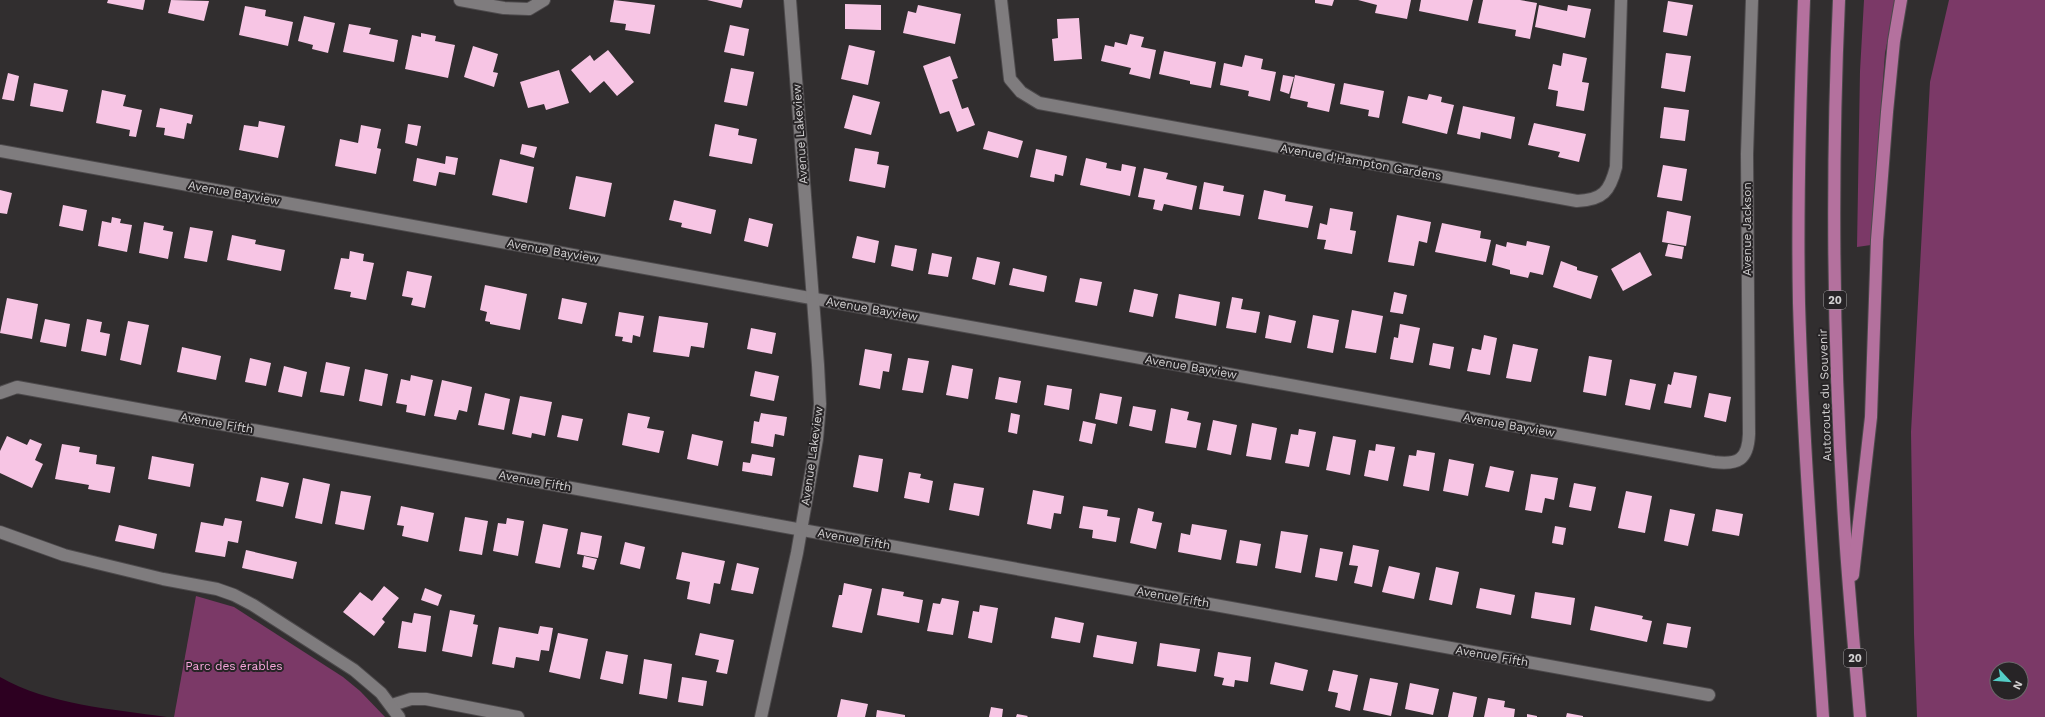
<svg xmlns="http://www.w3.org/2000/svg" width="2045" height="717" viewBox="0 0 2045 717" font-family="'Work Sans',sans-serif">
	<rect width="100%" height="100%" fill="#312e2f"/>
	<!-- green -->
	<g fill="#7b3967" fill-rule="evenodd">
		<path d="M1864 0H1896L1885 53 1871 245 1857 247 1860 71Z"/>
		<path d="M1949 0H2045V717H1917L1914 634 1911 432 1930 82ZM1997 669H2021V693H1997Z"/>
		<path d="M196 596 234 607 343 677 360 691 385 717H174Z"/>
	</g>
	<!-- water -->
	<path fill="#2d0021" d="M0 677C49 705 112 709 167 717H0Z"/>
	<!-- building -->
	<g fill="#f7c5e4">
		<path d="M108 0H145L143 10 107 3Z"/>
		<path d="M171 0 209 1 204 21 168 13Z"/>
		<path d="M614 0 655 5 650 34 625 30 626 24 610 22Z"/>
		<path d="M707 0H743L741 8Z"/>
		<path d="M1315 0H1334L1332 6 1315 3Z"/>
		<path d="M1358 0H1411L1407 19 1375 13 1377 5Z"/>
		<path d="M1421 0H1473L1468 21 1419 11Z"/>
		<path d="M1483 0H1520L1537 3 1530 39 1515 36 1516 30 1478 23Z"/>
		<path d="M1668 1 1693 5 1687 36 1663 32Z"/>
		<path d="M845 4 881 5V30L845 29Z"/>
		<path d="M918 5 961 14 955 44 903 33 908 11 916 13Z"/>
		<path d="M1539 5 1567 11 1568 5 1591 9 1585 38 1535 27Z"/>
		<path d="M245 6 266 10 265 16 293 22 288 46 239 35Z"/>
		<path d="M304 16 335 23 328 53 312 49 313 45 298 41Z"/>
		<path d="M1079 18 1082 59 1054 61 1052 39 1058 38 1057 19Z"/>
		<path d="M349 24 371 28 369 34 398 40 394 62 343 52Z"/>
		<path d="M730 25 749 29 744 56 724 52Z"/>
		<path d="M421 33 436 36 435 41 455 45 448 78 405 69 412 35 421 37Z"/>
		<path d="M1130 34 1144 37 1141 47 1156 50 1150 79 1129 74 1131 68 1101 61 1105 45 1114 47 1115 42 1127 45Z"/>
		<path d="M849 45 875 51 868 85 841 79Z"/>
		<path d="M473 46 498 54 493 72 498 73 494 87 464 77Z"/>
		<path d="M608 50 634 82 617 96 604 81 590 93 571 70 590 55 594 61Z"/>
		<path d="M1164 51 1216 62 1211 88 1190 84V81L1159 74Z"/>
		<path d="M1563 53 1587 58 1582 82 1589 83 1584 111 1556 106 1558 91 1548 89 1553 64 1561 66Z"/>
		<path d="M1666 53 1691 56 1685 92 1661 88Z"/>
		<path d="M1245 55 1263 59 1261 69 1276 72 1270 101 1248 96 1249 91 1220 85 1224 63 1242 67Z"/>
		<path d="M950 56 958 78 952 80 962 109 968 107 975 125 957 132 949 111 940 114 923 66Z"/>
		<path d="M731 68 754 72 747 106 724 102Z"/>
		<path d="M559 70 569 103 546 110 544 104 528 108 520 82Z"/>
		<path d="M8 73 19 76 14 101 2 99Z"/>
		<path d="M1283 75 1294 77 1289 94 1280 91Z"/>
		<path d="M1295 75 1335 84 1329 112 1307 107 1308 102 1290 98Z"/>
		<path d="M34 83 68 90 63 112 30 106Z"/>
		<path d="M1344 83 1384 91 1379 118 1368 116 1369 110 1340 104Z"/>
		<path d="M102 90 126 95 123 106 142 110 136 137 129 136 130 130 96 123Z"/>
		<path d="M1429 94 1442 97 1441 102 1454 105 1447 134 1402 123 1408 96 1427 100Z"/>
		<path d="M853 95 880 102 871 135 844 128Z"/>
		<path d="M1463 106 1515 117 1511 139 1481 132 1480 139 1457 134Z"/>
		<path d="M1664 107 1689 110 1685 141 1660 138Z"/>
		<path d="M160 108 193 115 191 124 187 123 184 139 164 135 165 128 156 127Z"/>
		<path d="M259 121 285 126 278 158 239 150 244 125 258 127Z"/>
		<path d="M1534 123 1586 134 1579 162 1558 157 1560 152 1528 145Z"/>
		<path d="M408 124 421 126 417 146 405 143Z"/>
		<path d="M715 124 739 129 738 135 757 139 752 164 709 156Z"/>
		<path d="M361 125 381 129 377 148 381 149 376 174 335 166 340 139 358 143Z"/>
		<path d="M988 131 1023 141 1018 158 983 149Z"/>
		<path d="M522 144 537 147 534 158 520 154Z"/>
		<path d="M855 148 879 152 877 164 889 166 885 188 849 181Z"/>
		<path d="M1036 149 1067 156 1063 176 1055 174 1054 182 1030 177Z"/>
		<path d="M446 156 458 158 455 175 439 172 436 186 413 181 417 158 445 164Z"/>
		<path d="M1086 158 1107 163 1106 168 1121 171 1122 164 1136 167 1130 196 1080 185Z"/>
		<path d="M500 159 534 167 527 203 492 195Z"/>
		<path d="M1663 165 1687 169 1682 201 1657 197Z"/>
		<path d="M1144 168 1168 173 1166 179 1197 186 1192 210 1164 204 1162 211 1153 209 1155 200 1138 197Z"/>
		<path d="M576 176 612 183 605 217 569 209Z"/>
		<path d="M1204 182 1224 186 1223 191 1244 195 1240 216 1199 209Z"/>
		<path d="M0 190 12 193 7 214 0 213Z"/>
		<path d="M1264 190 1286 195 1285 201 1313 206 1308 228 1258 219Z"/>
		<path d="M674 200 716 210 711 234 681 227 682 223 669 220Z"/>
		<path d="M63 205 87 210 83 231 59 226Z"/>
		<path d="M1330 208 1353 212 1350 230 1356 231 1352 254 1324 249 1326 240 1317 239 1320 223 1327 225Z"/>
		<path d="M1667 211 1691 216 1686 246 1662 242Z"/>
		<path d="M1397 215 1431 222 1427 243 1419 241 1414 266 1388 262Z"/>
		<path d="M112 217 121 219 120 223 132 225 127 252 98 246 102 221 111 223Z"/>
		<path d="M749 218 773 224 768 247 744 241Z"/>
		<path d="M144 222 164 226 163 230 173 232 168 259 139 253Z"/>
		<path d="M1442 223 1481 231 1480 238 1491 240 1486 262 1435 252Z"/>
		<path d="M190 227 213 231 207 262 184 258Z"/>
		<path d="M232 235 256 240 255 244 285 250 281 271 227 260Z"/>
		<path d="M857 236 879 241 875 263 852 258Z"/>
		<path d="M1527 241 1550 246 1543 275 1530 272 1528 278 1510 274V270L1492 265 1496 244 1506 247 1507 242 1526 246Z"/>
		<path d="M1668 244 1684 247 1682 259 1665 256Z"/>
		<path d="M895 245 917 249 913 271 891 266Z"/>
		<path d="M350 251 364 254 363 261 374 263 366 300 350 297 351 292 334 289 341 258 349 259Z"/>
		<path d="M1640 252 1652 275 1623 291 1611 269Z"/>
		<path d="M932 253 952 257 948 277 928 274Z"/>
		<path d="M977 257 1000 262 995 285 972 279Z"/>
		<path d="M1561 261 1577 267V270L1598 276 1591 299 1553 287Z"/>
		<path d="M1013 268 1047 276 1044 292 1009 285Z"/>
		<path d="M407 271 432 276 425 308 411 305 413 298 402 296Z"/>
		<path d="M1080 278 1102 282 1097 306 1075 302Z"/>
		<path d="M485 285 527 294 520 330 490 324V322L485 321 487 312 480 310Z"/>
		<path d="M1134 289 1158 294 1153 317 1129 312Z"/>
		<path d="M1394 292 1407 295 1403 314 1390 312Z"/>
		<path d="M1179 294 1220 302 1216 326 1175 318Z"/>
		<path d="M1232 297 1243 299 1241 309 1260 312 1256 333 1226 328Z"/>
		<path d="M7 298 38 304 32 339 0 333Z"/>
		<path d="M562 298 587 303 582 324 558 319Z"/>
		<path d="M1352 310 1383 316 1376 353 1345 348Z"/>
		<path d="M619 312 644 316 640 337 633 335 632 343 622 341 623 337 615 336Z"/>
		<path d="M1269 315 1296 321 1291 343 1265 338Z"/>
		<path d="M1313 315 1339 320 1333 353 1307 348Z"/>
		<path d="M659 316 708 323 704 348 691 346 689 357 653 352Z"/>
		<path d="M45 319 70 324 66 347 40 342Z"/>
		<path d="M87 319 102 322 100 332 110 334 106 356 81 351Z"/>
		<path d="M128 321 149 325 141 365 120 360Z"/>
		<path d="M1400 324 1420 328 1413 363 1390 359 1394 337 1398 338Z"/>
		<path d="M751 328 776 333 772 354 747 349Z"/>
		<path d="M1484 335 1497 338 1490 375 1467 371 1472 348 1481 350Z"/>
		<path d="M1433 343 1454 347 1450 369 1429 365Z"/>
		<path d="M1513 344 1538 349 1531 382 1506 378Z"/>
		<path d="M182 347 221 356 216 380 177 372Z"/>
		<path d="M865 349 892 354 889 372 883 371 880 389 859 385Z"/>
		<path d="M1589 356 1612 360 1606 396 1583 392Z"/>
		<path d="M250 358 271 363 266 386 245 382Z"/>
		<path d="M908 358 929 361 923 393 902 390Z"/>
		<path d="M326 362 350 367 344 396 320 392Z"/>
		<path d="M952 365 973 369 968 399 946 395Z"/>
		<path d="M284 366 307 372 302 397 278 392Z"/>
		<path d="M365 369 388 374 382 406 359 401Z"/>
		<path d="M755 371 779 376 774 401 750 396Z"/>
		<path d="M1674 372 1697 376 1691 408 1664 403 1668 384 1671 385Z"/>
		<path d="M411 375 433 380 425 416 406 412 407 405 396 403 401 379 410 381Z"/>
		<path d="M999 377 1021 381 1017 403 995 399Z"/>
		<path d="M1630 379 1656 384 1650 410 1625 405Z"/>
		<path d="M442 380 472 387 467 412 459 410 456 420 434 416Z"/>
		<path d="M1047 385 1072 389 1069 410 1044 405Z"/>
		<path d="M485 393 510 399 504 430 478 425Z"/>
		<path d="M1100 393 1122 397 1117 424 1095 419Z"/>
		<path d="M1709 393 1731 397 1726 422 1704 417Z"/>
		<path d="M520 396 552 402 545 436 532 433 531 438 512 434Z"/>
		<path d="M1133 406 1156 410 1152 431 1129 426Z"/>
		<path d="M1171 408 1189 412 1187 420 1201 423 1196 448 1165 443Z"/>
		<path d="M628 413 650 417 647 428 664 431 659 453 622 445Z"/>
		<path d="M761 413 787 417 784 436 775 434 773 447 751 443 754 421 759 422Z"/>
		<path d="M1011 413 1020 415 1017 434 1008 432Z"/>
		<path d="M562 415 583 419 578 441 557 437Z"/>
		<path d="M1213 420 1237 425 1231 455 1207 450Z"/>
		<path d="M1083 421 1096 424 1092 444 1079 441Z"/>
		<path d="M1252 423 1277 428 1271 460 1246 456Z"/>
		<path d="M1299 429 1316 432 1309 467 1285 463 1291 434 1298 435Z"/>
		<path d="M692 434 723 441 718 466 687 459Z"/>
		<path d="M7 436 27 445 30 439 42 444 35 460 43 464 32 488 0 473V451Z"/>
		<path d="M1333 436 1356 440 1350 475 1326 470Z"/>
		<path d="M62 444 80 447 79 452 97 455 96 464 115 467 110 493 88 489 89 485 55 479Z"/>
		<path d="M1376 444 1395 447 1388 481 1364 476 1369 450 1375 451Z"/>
		<path d="M1417 450 1435 453 1429 491 1403 486 1409 455 1416 456Z"/>
		<path d="M752 454 775 458 772 476 742 471 743 462 750 463Z"/>
		<path d="M859 455 883 459 878 492 853 487Z"/>
		<path d="M152 456 194 464 190 487 148 479Z"/>
		<path d="M1449 459 1474 464 1468 496 1443 491Z"/>
		<path d="M1490 466 1514 471 1509 492 1485 487Z"/>
		<path d="M909 472 921 474 920 478 933 481 929 503 904 498Z"/>
		<path d="M1531 474 1558 478 1554 500 1545 498 1542 513 1525 510Z"/>
		<path d="M261 477 289 483 283 507 256 501Z"/>
		<path d="M303 478 330 484 322 524 295 518Z"/>
		<path d="M954 483 984 488 979 516 949 510Z"/>
		<path d="M1574 483 1596 487 1591 511 1569 507Z"/>
		<path d="M1033 490 1064 496 1061 514 1054 513 1051 529 1027 524Z"/>
		<path d="M341 491 371 496 364 530 335 524Z"/>
		<path d="M1626 491 1652 496 1645 533 1618 528Z"/>
		<path d="M401 506 434 513 428 542 402 536 404 526 397 525Z"/>
		<path d="M1083 506 1108 510 1107 516 1120 518 1116 542 1092 538 1093 530 1079 528Z"/>
		<path d="M1138 508 1154 512 1152 521 1162 523 1156 549 1130 543Z"/>
		<path d="M1670 509 1695 514 1688 546 1664 541Z"/>
		<path d="M1716 509 1743 514 1739 536 1712 531Z"/>
		<path d="M465 517 488 521 482 555 459 551Z"/>
		<path d="M225 518 242 521 238 543 228 541 225 557 195 552 201 522 223 526Z"/>
		<path d="M507 518 524 521 518 556 493 551 498 523 506 524Z"/>
		<path d="M543 524 568 529 560 568 535 563Z"/>
		<path d="M1192 524 1227 530 1221 560 1178 552 1181 533 1190 535Z"/>
		<path d="M119 525 157 534 154 549 115 541Z"/>
		<path d="M1555 526 1566 528 1563 545 1552 543Z"/>
		<path d="M1281 531 1308 535 1301 573 1275 568Z"/>
		<path d="M581 532 602 536 598 558 577 554Z"/>
		<path d="M1240 540 1261 544 1257 566 1236 563Z"/>
		<path d="M625 542 645 547 640 569 620 564Z"/>
		<path d="M1353 545 1379 550 1372 587 1354 583 1358 566 1349 565Z"/>
		<path d="M1320 548 1343 552 1337 581 1315 577Z"/>
		<path d="M246 550 297 562 293 579 242 568Z"/>
		<path d="M682 552 725 561 720 584 714 583 710 604 687 599 690 582 676 579Z"/>
		<path d="M584 556 597 559 594 570 582 567Z"/>
		<path d="M737 563 759 568 753 594 731 590Z"/>
		<path d="M1389 566 1420 573 1414 599 1382 592Z"/>
		<path d="M1436 567 1459 572 1452 605 1429 600Z"/>
		<path d="M844 583 872 589 862 633 832 627 839 595H842Z"/>
		<path d="M384 586 399 598 382 619 385 622 374 636 343 612 360 592 372 601Z"/>
		<path d="M425 588 442 595 438 606 421 600Z"/>
		<path d="M882 588 904 592 903 596 923 600 919 623 877 615Z"/>
		<path d="M1480 588 1515 595 1511 615 1476 608Z"/>
		<path d="M1535 592 1575 598 1571 625 1531 618Z"/>
		<path d="M942 598 959 601 953 635 927 631 933 603 940 604Z"/>
		<path d="M980 605 998 608 992 643 968 638 973 611 979 612Z"/>
		<path d="M1595 606 1643 616 1642 619 1652 621 1647 642 1590 630Z"/>
		<path d="M450 610 475 615 473 624 478 625 472 657 442 651Z"/>
		<path d="M414 613 431 616 426 652 398 648 402 621 412 623Z"/>
		<path d="M1055 617 1084 623 1080 643 1051 638Z"/>
		<path d="M1667 623 1691 627 1687 648 1663 644Z"/>
		<path d="M540 626 553 628 549 651 541 650 539 661 516 657 514 668 492 664 499 627 538 634Z"/>
		<path d="M558 633 588 639 580 679 549 672Z"/>
		<path d="M700 633 734 640 727 674 716 672 719 660 695 655Z"/>
		<path d="M1097 635 1137 642 1133 664 1093 657Z"/>
		<path d="M1160 643 1200 649 1196 672 1157 666Z"/>
		<path d="M606 651 628 655 623 684 600 679Z"/>
		<path d="M1218 652 1251 657 1248 682 1235 680 1234 687 1222 685 1224 678 1214 676Z"/>
		<path d="M644 659 672 664 667 699 639 694Z"/>
		<path d="M1275 662 1308 670 1303 691 1270 684Z"/>
		<path d="M1333 670 1358 675 1350 711 1335 707 1338 693 1328 691Z"/>
		<path d="M682 677 707 681 703 706 678 702Z"/>
		<path d="M1370 678 1398 683 1391 716 1363 710Z"/>
		<path d="M1410 683 1439 689 1433 715 1405 709Z"/>
		<path d="M1453 692 1477 697 1473 717H1448Z"/>
		<path d="M1488 698 1505 701 1504 707 1515 709 1514 717H1484Z"/>
		<path d="M841 699 868 704 865 717H837Z"/>
		<path d="M991 707 1003 709 1002 717H989Z"/>
		<path d="M877 710 905 715V717H876Z"/>
		<path d="M1567 713 1583 716V717H1566Z"/>
		<path d="M1017 714 1028 716 1027 717H1016Z"/>
		<path d="M1527 714 1537 716V717H1527Z"/>
	</g>
	<g fill="none" stroke-linecap="round" stroke-linejoin="round">
		<defs>
			<g id="street">
				<path d="M460 0 504 8 529 9 544 0"/>
				<path d="M1001 0 1010 79 1021 92 1039 103 1577 201C1603 200 1610 191 1616 167L1621 0"/>
				<path d="M0 151 1714 462C1738 465 1748 460 1749 434L1747 154 1752 0"/>
				<path d="M0 393 17 387 1709 695"/>
				<path d="M392 705 411 699H426L518 717"/>
				<path d="M761 717 797 553 817 439 820 404 818 365 790 0"/>
			</g>
			<path id="secondary" d="M0 532 64 555 163 579 217 589 234 595 253 605 354 670 381 693 399 717"/>
			<g id="highway">
				<path d="M1804 0C1800 101 1797 202 1799 303 1803 441 1814 579 1823 717"/>
				<path d="M1839 0C1831 178 1833 356 1845 534 1849 595 1855 656 1860 717"/>
				<path d="M1853 575 1871 417 1877 240 1887 112 1894 41 1901 0"/>
			</g>
		</defs>
		<!-- street casing -->
		<use href="#street" stroke="#4d4a4c" stroke-width="14"/>
		<!-- secondary casing -->
		<use href="#secondary" stroke="#4d4a4c" stroke-width="14"/>
		<!-- highway casing -->
		<use href="#highway" stroke="#4d4a4c" stroke-width="14"/>
		<!-- street -->
		<use href="#street" stroke="#7f7c7e" stroke-width="12"/>
		<!-- secondary -->
		<use href="#secondary" stroke="#7f7c7e" stroke-width="12"/>
		<!-- highway -->
		<use href="#highway" stroke="#b4719e" stroke-width="12"/>
	</g>
	<g text-anchor="middle" stroke-width="4" stroke-linejoin="round" paint-order="stroke">
		<!-- shield labels -->
		<g fill="#272426" stroke="#9f9d9e" stroke-width="1">
			<rect x="1824" y="291" width="22" height="18" rx="3"/>
			<rect x="1844" y="649" width="22" height="18" rx="3"/>
		</g>
		<g font-size="11" font-weight="bold" fill="#d3d1d2">
			<text x="1835" y="304">20</text>
			<text x="1855" y="662">20</text>
		</g>
		<!-- street labels -->
		<g font-size="12" fill="#d3d1d2" stroke="#272426">
			<text transform="translate(800 134) rotate(-94)" y="4">Avenue Lakeview</text>
			<text transform="translate(1361 162) rotate(10)" y="4">Avenue d'Hampton Gardens</text>
			<text transform="translate(234 193) rotate(10)" y="4">Avenue Bayview</text>
			<text transform="translate(1747 229) rotate(-90)" y="4">Avenue Jackson</text>
			<text transform="translate(553 251) rotate(10)" y="4">Avenue Bayview</text>
			<text transform="translate(872 309) rotate(10)" y="4">Avenue Bayview</text>
			<text transform="translate(1191 367) rotate(10)" y="4">Avenue Bayview</text>
			<text transform="translate(1825 395) rotate(-92)" y="4">Autoroute du Souvenir</text>
			<text transform="translate(217 423) rotate(10)" y="4">Avenue Fifth</text>
			<text transform="translate(1509 425) rotate(10)" y="4">Avenue Bayview</text>
			<text transform="translate(812 456) rotate(-82)" y="4">Avenue Lakeview</text>
			<text transform="translate(535 481) rotate(10)" y="4">Avenue Fifth</text>
			<text transform="translate(854 539) rotate(10)" y="4">Avenue Fifth</text>
			<text transform="translate(1173 597) rotate(10)" y="4">Avenue Fifth</text>
			<text transform="translate(1492 656) rotate(10)" y="4">Avenue Fifth</text>
		</g>
		<!-- park labels -->
		<g font-size="12" fill="#f8a7dd" stroke="#272426">
			<text x="234" y="670">Parc des érables</text>
		</g>
	</g>
	<!-- north arrow -->
	<g transform="translate(2009 681) rotate(116)"><circle r="19" fill="#272426" stroke="#6c696b"/>
	<path d="M0-3L7 15L0 10L-7 15Z" fill="#54cdc7"/>
	<text y="-6" font-size="11" font-weight="bold" text-anchor="middle" fill="#d3d1d2">N</text>
	</g>
</svg>
